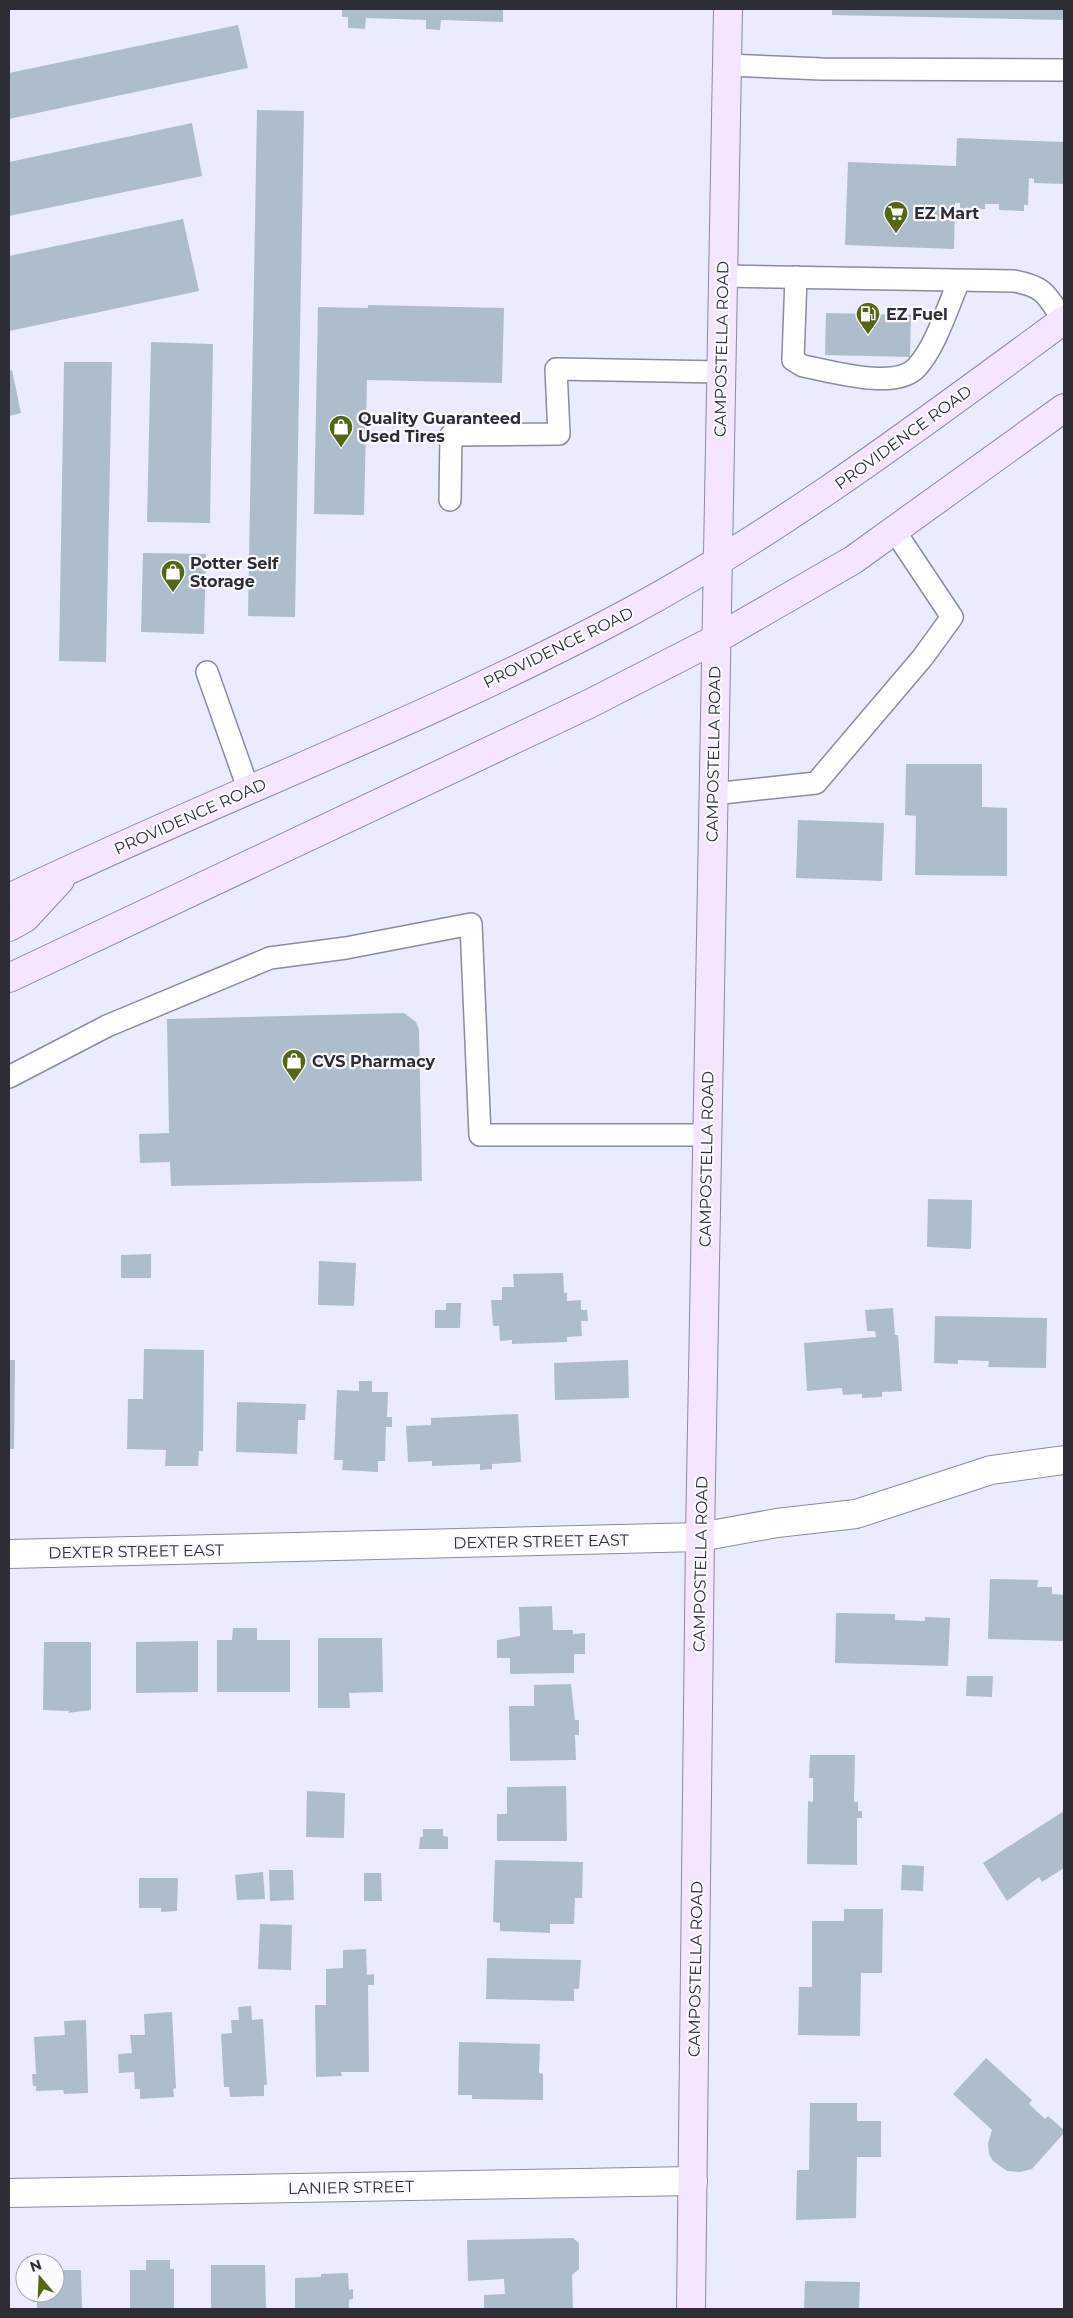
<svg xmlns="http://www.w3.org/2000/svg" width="1073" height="2318" viewBox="0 0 1073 2318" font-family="Montserrat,sans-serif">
	<rect width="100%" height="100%" fill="#eaecfd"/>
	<!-- building -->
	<g fill="#aebdcc">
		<path d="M342 9H503V22L441 20 440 30 426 29V20L366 18 365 29 348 28V17H342Z"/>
		<path d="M832 9H1064V20L832 15Z"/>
		<path d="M238 25 248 68 9 119V73Z"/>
		<path d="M257 110 304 111 295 617 248 616Z"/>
		<path d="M192 123 202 176 9 216V162Z"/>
		<path d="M957 138 1064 142V184L1034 183V179L1029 178 1028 205H1024V211L999 210V204H985V209H960V203H955L954 249 845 245 848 162 956 166Z"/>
		<path d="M183 219 199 291 9 331V256Z"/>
		<path d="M368 305 504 308 502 383 367 380 364 515 314 514 318 307 368 308Z"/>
		<path d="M826 313 911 315 910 357 825 355Z"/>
		<path d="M151 342 213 344 210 523 147 522Z"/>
		<path d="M64 362H112L106 662 59 661Z"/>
		<path d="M12 370 21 413 9 416V371Z"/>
		<path d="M143 553 206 554 204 634 141 632Z"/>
		<path d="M906 764H982V807L1007 808V876L915 875 916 816 905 815Z"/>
		<path d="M798 820 884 823 882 881 796 878Z"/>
		<path d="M404 1013 416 1022 419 1030 422 1181 171 1186 170 1162 140 1163 139 1134 169 1133 167 1019Z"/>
		<path d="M928 1199 972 1200 971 1249 927 1247Z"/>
		<path d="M151 1254V1278H121V1255Z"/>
		<path d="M319 1261 356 1263 354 1306 318 1305Z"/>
		<path d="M563 1273 564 1293H567V1301L581 1300V1310H587L588 1321H581L582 1336 567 1337V1342L512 1344V1340L500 1341 499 1326H493L491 1300H502V1287H514L513 1274Z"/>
		<path d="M446 1303H461L460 1328H435V1310H446Z"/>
		<path d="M893 1308 895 1335H898L902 1391 882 1392V1397L862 1398V1394L843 1395 842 1388 807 1391 804 1343 876 1337 875 1331H867L865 1310Z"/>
		<path d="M935 1316 1047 1318 1046 1368 988 1367 989 1361 958 1360V1364L934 1363Z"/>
		<path d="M144 1349 204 1350 203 1451H199L198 1466H165L166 1450 127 1449 128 1399H143Z"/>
		<path d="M9 1360H15L14 1449H9Z"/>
		<path d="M628 1360 629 1398 555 1400 554 1363Z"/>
		<path d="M359 1381H372V1392H388L387 1417H392V1427H386L385 1461H378V1472L342 1470 343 1460H334L337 1390 359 1391Z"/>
		<path d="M237 1402 306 1404 305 1420H298L297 1454 236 1452Z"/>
		<path d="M518 1414 521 1462 492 1464V1469L480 1470V1464L432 1466V1461L408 1462 406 1426 431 1425V1418Z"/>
		<path d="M990 1579 1038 1580 1037 1587H1052V1594L1064 1595V1641L988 1639Z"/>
		<path d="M552 1606 553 1630H573V1634L585 1633V1654H574V1673L510 1674V1658H497V1640L520 1636 519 1607Z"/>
		<path d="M836 1613 895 1614V1620L925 1621V1617L950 1618 948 1666 835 1663Z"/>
		<path d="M233 1628H257V1640H290V1692H217V1640H232Z"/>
		<path d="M318 1638H382L383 1692 349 1693 350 1708H318Z"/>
		<path d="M198 1641V1692L136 1693V1642Z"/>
		<path d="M44 1642H91V1710L68 1713 69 1711 43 1710Z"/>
		<path d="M967 1676H993L992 1697 966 1696Z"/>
		<path d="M571 1684 575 1720H579V1735H575L576 1760 510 1761 509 1706H534V1685Z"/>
		<path d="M810 1755H855L854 1802H858V1811H862V1818H857V1865L807 1864 808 1801 813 1802V1778H809Z"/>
		<path d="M566 1786 567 1841H497V1814H507V1787Z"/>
		<path d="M307 1791 345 1793 344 1838 306 1837Z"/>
		<path d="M1064 1811V1868L1042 1882 1039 1877 1007 1901 983 1863Z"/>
		<path d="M423 1829H443V1836L448 1837V1849H419L420 1837H423Z"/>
		<path d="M495 1860 583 1862 582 1898H575L574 1924H550V1933L500 1931V1923L493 1922Z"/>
		<path d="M902 1865 924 1866 923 1891 901 1890Z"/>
		<path d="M269 1870H293L294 1900 270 1901Z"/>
		<path d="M263 1872 265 1899 237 1900 235 1875Z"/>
		<path d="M364 1873H381L382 1901H364Z"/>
		<path d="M139 1878H178L177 1911 161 1912V1908H139Z"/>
		<path d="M844 1909H883L882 1973H861L860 2036 798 2035 799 1987H812V1921H844Z"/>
		<path d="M260 1924 292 1925 291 1970 258 1969Z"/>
		<path d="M366 1949 367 1975 374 1974V1985H368L369 2072H341L342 2076 316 2077 315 2005H326V1969L343 1968V1950Z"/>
		<path d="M487 1958 581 1960 579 1989H574V2001L486 1999Z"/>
		<path d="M251 2006 252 2020 263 2019 267 2085H264V2096L230 2097 229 2087H224L221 2034 232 2033 231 2020H239L238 2007Z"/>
		<path d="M172 2012 176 2088 173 2089 174 2097 140 2099V2089H135L134 2072 119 2073 118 2054 132 2053 130 2035H145L144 2014Z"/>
		<path d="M86 2020 88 2093 64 2094 63 2090 36 2091V2086H33L32 2074H36L34 2037 65 2035 64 2021Z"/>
		<path d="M459 2042 540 2044 539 2073 543 2074V2100L472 2099V2095H458Z"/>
		<path d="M986 2058 1032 2100 1029 2104 1045 2119 1048 2116 1064 2130V2133L1032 2169 1020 2172 1007 2171 993 2161 989 2154 988 2144 992 2130 953 2094Z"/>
		<path d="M810 2103H857V2121H881V2157H857L856 2218 796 2220 797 2170H809Z"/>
		<path d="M573 2238 579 2243V2269L572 2275 573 2309H484V2295L505 2294 504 2279 468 2281 467 2240Z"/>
		<path d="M146 2260H170V2269H174V2309H130V2270H146Z"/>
		<path d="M211 2265H265L266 2309H211Z"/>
		<path d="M55 2270H81L82 2309H37V2293H55Z"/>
		<path d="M348 2273 349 2290 353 2289V2299L349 2300V2309H295V2278L321 2277V2274Z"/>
		<path d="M805 2281 860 2282 859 2309H804Z"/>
	</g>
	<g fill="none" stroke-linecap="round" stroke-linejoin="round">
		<defs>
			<g id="lane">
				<path d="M727 65 822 69 1064 70"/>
				<path d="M722 276 1014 281C1046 287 1046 295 1064 321"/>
				<path d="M796 277 793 360 803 366C831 371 896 391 917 367 936 346 948 306 959 281"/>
				<path d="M450 500 451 435 559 434 556 369 721 372"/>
				<path d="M207 672 249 791"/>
				<path d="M713 794 816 783 923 657 952 617 894 530"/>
				<path d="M9 1077 107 1026 270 958 346 948 471 924 480 1135H706"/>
			</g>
			<g id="street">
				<path d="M9 1554 700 1537 777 1523 856 1514 991 1470 1064 1460"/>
				<path d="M9 2193 693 2181"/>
			</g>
			<g id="secondary">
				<path d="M9 898C213 800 426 721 626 614 781 531 922 424 1064 320"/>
				<path d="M9 927 25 918 60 880"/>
				<path d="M9 978 589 704 716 639 853 560 1064 408"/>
				<path d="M691 2309 700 1537 728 9"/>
			</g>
		</defs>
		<!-- lane casing -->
		<use href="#lane" stroke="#8a8c9f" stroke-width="24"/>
		<!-- street casing -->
		<use href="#street" stroke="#8a8c9f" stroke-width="30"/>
		<!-- secondary casing -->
		<use href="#secondary" stroke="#8a8c9f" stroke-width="30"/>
		<!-- lane -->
		<use href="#lane" stroke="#fff" stroke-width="21"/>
		<!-- street -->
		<use href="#street" stroke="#fff" stroke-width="28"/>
		<!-- secondary -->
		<use href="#secondary" stroke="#f5e5fe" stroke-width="28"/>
	</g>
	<!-- icons -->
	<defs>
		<symbol id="supermarket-pin" viewBox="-11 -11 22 30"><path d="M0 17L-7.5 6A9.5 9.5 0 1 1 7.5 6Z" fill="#546714" stroke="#fafaff"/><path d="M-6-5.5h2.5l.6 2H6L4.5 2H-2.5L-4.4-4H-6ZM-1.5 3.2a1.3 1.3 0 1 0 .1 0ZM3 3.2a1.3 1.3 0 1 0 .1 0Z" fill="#fff"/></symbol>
		<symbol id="fuel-pin" viewBox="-11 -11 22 30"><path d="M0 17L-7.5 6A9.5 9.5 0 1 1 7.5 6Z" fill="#546714" stroke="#fafaff"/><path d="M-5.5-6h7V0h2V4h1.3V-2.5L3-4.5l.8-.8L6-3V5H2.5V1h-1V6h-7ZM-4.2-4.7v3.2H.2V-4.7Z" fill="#fff"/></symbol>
		<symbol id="shop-pin" viewBox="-11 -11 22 30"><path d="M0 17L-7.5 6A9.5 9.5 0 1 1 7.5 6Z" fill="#546714" stroke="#fafaff"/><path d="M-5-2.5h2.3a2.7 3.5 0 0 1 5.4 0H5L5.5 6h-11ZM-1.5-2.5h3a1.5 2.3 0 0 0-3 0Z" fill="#fff"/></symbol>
	</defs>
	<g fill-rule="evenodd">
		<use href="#supermarket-pin" x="882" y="199" width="28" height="38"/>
		<use href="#fuel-pin" x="854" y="300" width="28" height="38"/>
		<use href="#shop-pin" x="327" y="413" width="28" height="38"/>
		<use href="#shop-pin" x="159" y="558" width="28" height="38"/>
		<use href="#shop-pin" x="280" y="1047" width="28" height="38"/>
	</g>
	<g text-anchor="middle" stroke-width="4.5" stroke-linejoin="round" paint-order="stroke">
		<!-- poi labels -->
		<g font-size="16" font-weight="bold" fill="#2d2e35" stroke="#fafaff" text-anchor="start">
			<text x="914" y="219">EZ Mart</text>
			<text x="886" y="320">EZ Fuel</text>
			<text x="358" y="424">Quality Guaranteed<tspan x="358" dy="18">Used Tires</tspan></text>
			<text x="190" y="569">Potter Self<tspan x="190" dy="18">Storage</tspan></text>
			<text x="312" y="1067">CVS Pharmacy</text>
		</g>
		<!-- street labels -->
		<g font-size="16" fill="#2d2e35" stroke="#fafaff">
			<text transform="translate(721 349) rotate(-89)" y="6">CAMPOSTELLA ROAD</text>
			<text transform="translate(903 437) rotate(-36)" y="6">PROVIDENCE ROAD</text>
			<text transform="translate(558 647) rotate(-26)" y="6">PROVIDENCE ROAD</text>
			<text transform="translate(713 754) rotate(-89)" y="6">CAMPOSTELLA ROAD</text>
			<text transform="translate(190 816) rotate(-24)" y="6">PROVIDENCE ROAD</text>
			<text transform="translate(706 1159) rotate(-89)" y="6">CAMPOSTELLA ROAD</text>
			<text transform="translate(541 1541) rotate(-1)" y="6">DEXTER STREET EAST</text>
			<text transform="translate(136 1551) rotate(-1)" y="6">DEXTER STREET EAST</text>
			<text transform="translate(700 1564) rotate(-89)" y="6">CAMPOSTELLA ROAD</text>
			<text transform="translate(695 1969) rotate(-89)" y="6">CAMPOSTELLA ROAD</text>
			<text transform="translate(351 2187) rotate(-1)" y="6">LANIER STREET</text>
		</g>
	</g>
	<!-- border -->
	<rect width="1073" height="2318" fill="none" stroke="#2d2e35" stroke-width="20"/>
	<!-- north arrow -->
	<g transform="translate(40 2278) rotate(341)"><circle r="24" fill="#fafaff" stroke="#a8a8ae"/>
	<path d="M0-4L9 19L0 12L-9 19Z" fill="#546714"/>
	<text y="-8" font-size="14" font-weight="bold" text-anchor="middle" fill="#2d2e35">N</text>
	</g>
</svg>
